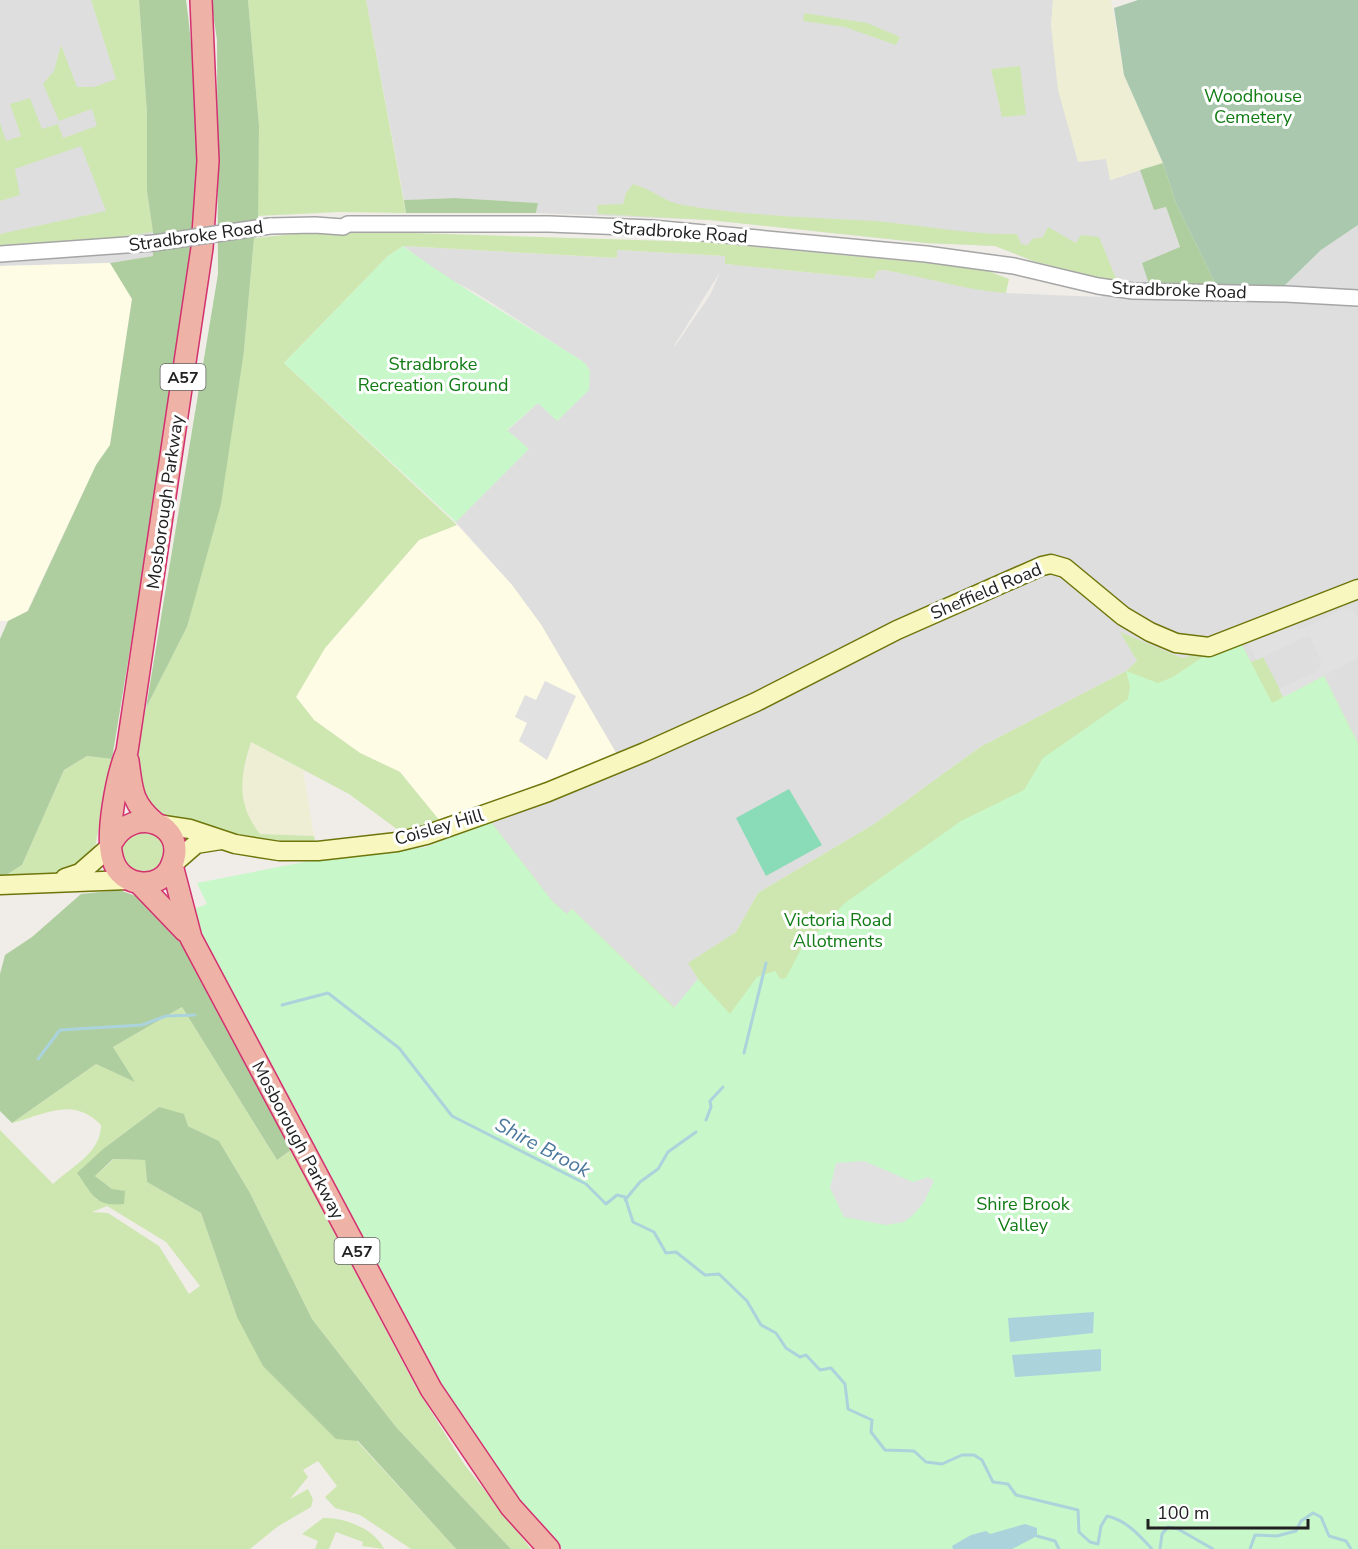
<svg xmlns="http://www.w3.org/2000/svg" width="1358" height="1549" viewBox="0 0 1358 1549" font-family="'Nunito Sans',sans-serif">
	<rect width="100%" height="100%" fill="#f0ede8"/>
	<!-- residential -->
	<g fill="#dfdede" fill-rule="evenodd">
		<path d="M0 0H91L117 79 108 83 147 191 153 232V256L110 263 0 266Z"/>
		<path d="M366 0H1053L1051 26 1106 159 1111 180 1140 170 1154 209 1166 207 1180 248 1143 263 1216 285 1283 287 1321 250 1358 225V743L1324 676 1283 697 1207 654 1182 658 1121 633 1137 661 1126 671 980 747 874 824 758 893 736 932 689 963 698 979 675 1008 572 909 567 915 552 901 491 823 444 826 542 626 512 585 454 520 528 449 507 431 538 403 558 421 585 363 476 293 441 275 403 246 616 258 617 250 726 256V264L874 279 876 271 884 270 1006 293 1101 297 1117 283 1033 261 995 246 926 243 709 220 536 213 538 203 455 198 404 200ZM720 272 710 295 675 346H674Z"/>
	</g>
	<!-- education -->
	<g fill="#fefce4">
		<path d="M110 263 132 298 110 445 96 465 27 611 8 621H0V266Z"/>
		<path d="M457 525 512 585 542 626 618 756 444 826 400 772 360 753 314 720 296 697 325 648 420 539Z"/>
	</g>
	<!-- farmland -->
	<g fill="#edeed4">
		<path d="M1053 0H1111L1124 75 1163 163 1110 180 1106 159 1078 162 1058 90 1051 26Z"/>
		<path d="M251 742 303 770 314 836 260 834 246 816 241 784Z"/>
	</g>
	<!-- grass -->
	<g fill="#cee7b1" fill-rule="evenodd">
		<path d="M91 0H139L147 114V191L153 232 113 238 0 245V234L106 211 81 146 15 169 20 195 0 201V123L6 141 21 136 10 104 30 98 42 129 58 124 63 138 97 126 92 109 59 121 43 84 54 71 61 45 77 87H94L116 79Z"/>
		<path d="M248 0H366L406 213 339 212 257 216 259 125Z"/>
		<path d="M804 13 867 23 900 37 896 45 845 27 803 21Z"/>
		<path d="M1020 66 1026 115 1002 117 991 69Z"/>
		<path d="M633 184C652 189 664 202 683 205 746 216 811 217 875 221 923 225 969 235 1017 234L1021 244 1028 245 1032 239 1043 237 1048 227 1076 243 1081 235 1099 237 1118 283 1033 261 995 246 926 243 709 220 598 214 597 205 623 204 626 193Z"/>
		<path d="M306 233H415L703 242 980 268 1009 279 1006 293C965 290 925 277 884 270L877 271 874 279 725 264V256L617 250V258L403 246 388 256 284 363 457 525 419 540 325 648 296 697 314 720 360 753 400 772 444 826 401 832 349 794 251 742C240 777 236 804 260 834L314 836 316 844 230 842 147 810 134 761 146 708 187 627 201 570 244 351 254 238Z"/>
		<path d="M1120 632 1182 658 1242 645 1251 662 1263 657 1284 697 1324 676 1358 743V1005L791 1100 435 844 491 822 552 901 567 914 572 909 675 1008 698 979 688 963 736 932 758 893 874 824 980 747 1126 671 1137 661Z"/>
		<path d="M87 756 112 759 95 847C93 850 90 857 88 859 70 876 23 878 0 879L22 865 64 770Z"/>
		<circle cx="143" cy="852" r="21"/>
		<path d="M182 1007 277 1160 291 1150 417 1389 464 1464 531 1549H511L396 1427 312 1319 250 1193 219 1141 188 1126 159 1107 103 1149 78 1174 97 1200 112 1189 95 1176 114 1159 145 1160 147 1182 201 1213 237 1317 357 1441 456 1549H411L360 1515 335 1508 325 1497 337 1486 318 1461 303 1470 308 1477 290 1499 308 1489 313 1499 311 1507 277 1527 250 1549H0V1130L53 1184C72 1166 101 1153 101 1125 73 1096 46 1114 12 1123L96 1064 134 1081 113 1047ZM107 1206 166 1242 200 1286 189 1294 159 1246 108 1213 92 1212Z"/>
		<path d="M323 1518C344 1517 375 1529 384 1549L362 1546 363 1542 336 1532 329 1549H315L318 1541 302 1534Z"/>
	</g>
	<!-- forest -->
	<g fill="#afce9f">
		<path d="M139 0H186C199 95 200 200 188 295L112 759 87 756 64 770 22 865 0 879V639L8 621 28 611 96 465 110 445 132 299 110 263 153 256V232L147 191V114Z"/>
		<path d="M211 0H248L259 125 258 228 254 238 244 351 221 504 187 627 146 708 218 274 217 40Z"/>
		<path d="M1163 163 1176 203 1216 285 1149 284 1142 263 1180 247 1166 207 1154 210 1140 170Z"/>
		<path d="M455 198 538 203 536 213H406L404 200Z"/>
		<path d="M119 890 139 897 183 944 291 1150 277 1160 182 1007 113 1047 135 1082 96 1064 12 1123 0 1111V974L5 955 32 937 81 894Z"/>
		<path d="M159 1107 184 1114 188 1126 219 1141 250 1193 312 1319 396 1427 511 1549H456L358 1441 336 1439 263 1366 237 1317 201 1213 147 1182 145 1160 113 1159 95 1176 112 1189 125 1191 124 1204C95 1207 93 1195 77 1173L103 1149Z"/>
	</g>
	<!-- cemetery -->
	<path fill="#aac8ad" d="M1138 0H1358V225L1321 250 1283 287 1216 285 1176 203 1163 163 1124 75 1114 8Z"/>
	<!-- park -->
	<g fill="#c8f7c9">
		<path d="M403 246C461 289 525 324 585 363L590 371 589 390 557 421 538 403 507 430 529 449 456 522 284 363 388 256Z"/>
		<path d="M1242 645 1272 703 1324 676 1358 744V1549H563L519 1502 450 1404 186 912 207 904 197 883 304 862 426 847 491 822 552 901 567 914 572 909 674 1008 698 979 730 1014 757 977 775 971 780 979 786 978 801 949 845 903 961 821 1024 790 1043 758 1128 699 1130 686 1126 671 1158 683 1173 677 1207 654Z"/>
	</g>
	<!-- pitch -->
	<path fill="#8adbb8" d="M789 789 822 845 766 876 736 818Z"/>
	<!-- parking -->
	<g fill="#e1e1e1">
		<path d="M1347 608 1353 610 1358 617V658L1283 697 1279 689 1318 671 1322 664 1311 639 1309 636 1303 638 1257 660 1249 644 1294 624 1299 630Z"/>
		<path d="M545 681 576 696 547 760 519 741 527 723 515 717 525 695 536 700Z"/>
		<path d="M864 1161 913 1182 928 1177 934 1181 924 1202 912 1216 904 1222 886 1225 844 1217 830 1188 836 1163Z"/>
	</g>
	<!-- water -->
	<g fill="#abd3dc">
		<path d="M1094 1312 1093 1333 1010 1342 1008 1318Z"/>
		<path d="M1101 1349V1371L1015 1377 1012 1355Z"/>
		<path d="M1025 1524 1037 1528V1536L1012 1549H953L952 1546 971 1535 986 1531 990 1534Z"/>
	</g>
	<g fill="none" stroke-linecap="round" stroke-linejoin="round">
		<!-- stream -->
		<g stroke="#abd3dc" stroke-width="3">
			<path d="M282 1005 328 993 399 1048 452 1116 586 1184 606 1204 617 1195 625 1197 633 1222 654 1232 666 1253 676 1252 705 1275 719 1274 747 1301 761 1325 776 1333 786 1348 800 1357 806 1355 820 1370 831 1368 845 1384 848 1409 872 1420 871 1432 885 1450 914 1451 926 1462 942 1464 962 1455H974L982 1460 993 1482 1008 1484 1016 1495 1078 1510 1079 1532 1090 1542 1098 1544 1101 1526 1107 1516C1126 1520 1139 1535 1152 1549"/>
			<path d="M744 1053 766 963"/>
			<path d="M38 1059 60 1030 142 1025 166 1016 195 1015"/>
			<path d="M706 1120 711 1107 710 1101 723 1087"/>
			<path d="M625 1200 640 1182 658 1169 668 1152 696 1132"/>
			<path d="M1037 1536 1055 1541 1059 1549"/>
			<path d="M1160 1549 1162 1534 1168 1527 1178 1529 1213 1549"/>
			<path d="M1250 1549 1255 1535 1277 1536 1296 1531 1301 1521 1313 1513 1321 1517 1329 1536 1346 1541 1351 1549"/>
		</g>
		<defs>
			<g id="tertiary">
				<path d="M270 226 315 225 343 227 348 224H549L652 228 926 254 1014 266 1098 286 1133 291 1286 294 1358 298"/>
				<path d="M0 254 154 243"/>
			</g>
			<g id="secondary">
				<path d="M157 824 190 829 235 844 279 851H318L397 842 426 835 548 792 645 752 756 702 897 630 1042 566 1051 564 1065 568 1123 616 1150 632 1176 643 1209 647 1358 589"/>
				<path d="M172 865 196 844 221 840"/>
				<path d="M65 878 80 873 112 845"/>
				<path d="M0 885 128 880"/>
			</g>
			<g id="trunk">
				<path d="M128 761C132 789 131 802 154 822"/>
				<path d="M112 842C134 803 188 825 172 864 162 892 121 888 113 860 105 836 117 775 127 751L202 248 208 161 201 0"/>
				<path d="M172 865 191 938 431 1389 511 1507 549 1549"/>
				<path d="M140 884 185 931"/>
			</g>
		</defs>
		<!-- tertiary casing -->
		<use href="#tertiary" stroke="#a5a5a5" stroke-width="18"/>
		<!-- secondary casing -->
		<use href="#secondary" stroke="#6e750b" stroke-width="21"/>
		<!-- trunk casing -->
		<use href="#trunk" stroke="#d33070" stroke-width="24"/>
		<!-- tertiary -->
		<use href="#tertiary" stroke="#fff" stroke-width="15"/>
		<!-- secondary -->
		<use href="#secondary" stroke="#f7f7bf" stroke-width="18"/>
		<!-- trunk -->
		<use href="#trunk" stroke="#eeb2a6" stroke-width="21"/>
		<defs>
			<path id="tertiary-bridge" d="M154 243 270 226"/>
		</defs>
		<!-- tertiary-bridge casing -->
		<use href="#tertiary-bridge" stroke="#a5a5a5" stroke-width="18" stroke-linecap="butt"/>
		<!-- tertiary-bridge -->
		<use href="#tertiary-bridge" stroke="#fff" stroke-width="15"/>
	</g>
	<g text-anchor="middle" stroke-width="6" stroke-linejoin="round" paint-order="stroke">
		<!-- shield labels -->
		<g fill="#fff" stroke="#646464" stroke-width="1.5">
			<rect x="160.5" y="364" width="45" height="26" rx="4.5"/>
			<rect x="334.5" y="1238" width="45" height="26" rx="4.5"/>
		</g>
		<g font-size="16" font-weight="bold" fill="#212121">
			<text x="183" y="383">A57</text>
			<text x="357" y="1257">A57</text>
		</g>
		<!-- park labels -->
		<g font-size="18" fill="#117c15" stroke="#fff">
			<text x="1253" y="102">Woodhouse<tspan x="1253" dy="21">Cemetery</tspan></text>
			<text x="433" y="370">Stradbroke<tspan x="433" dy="21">Recreation Ground</tspan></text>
			<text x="838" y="926">Victoria Road<tspan x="838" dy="21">Allotments</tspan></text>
			<text x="1023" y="1210">Shire Brook<tspan x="1023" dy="21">Valley</tspan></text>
		</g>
		<!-- street labels -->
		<g font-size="18" fill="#212121" stroke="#fff">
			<text transform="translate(680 232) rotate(4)" y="6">Stradbroke Road</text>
			<text transform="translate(196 236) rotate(-8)" y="6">Stradbroke Road</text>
			<text transform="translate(1179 290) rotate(2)" y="6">Stradbroke Road</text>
			<text transform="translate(165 502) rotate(-82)" y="6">Mosborough Parkway</text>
			<text transform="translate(986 591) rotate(-23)" y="6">Sheffield Road</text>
			<text transform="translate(439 827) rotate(-16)" y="6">Coisley Hill</text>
			<text transform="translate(298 1140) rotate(62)" y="6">Mosborough Parkway</text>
		</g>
		<!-- water labels -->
		<g font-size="20" font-style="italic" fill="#4b789c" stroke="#fff">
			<text transform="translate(543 1147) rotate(28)" y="7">Shire Brook</text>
		</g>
	</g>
	<!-- scale -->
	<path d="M1148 1519v9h160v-9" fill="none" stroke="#212121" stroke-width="3"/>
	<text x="1157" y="1519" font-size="18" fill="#212121" stroke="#ffffff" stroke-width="4.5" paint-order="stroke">100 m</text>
</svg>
